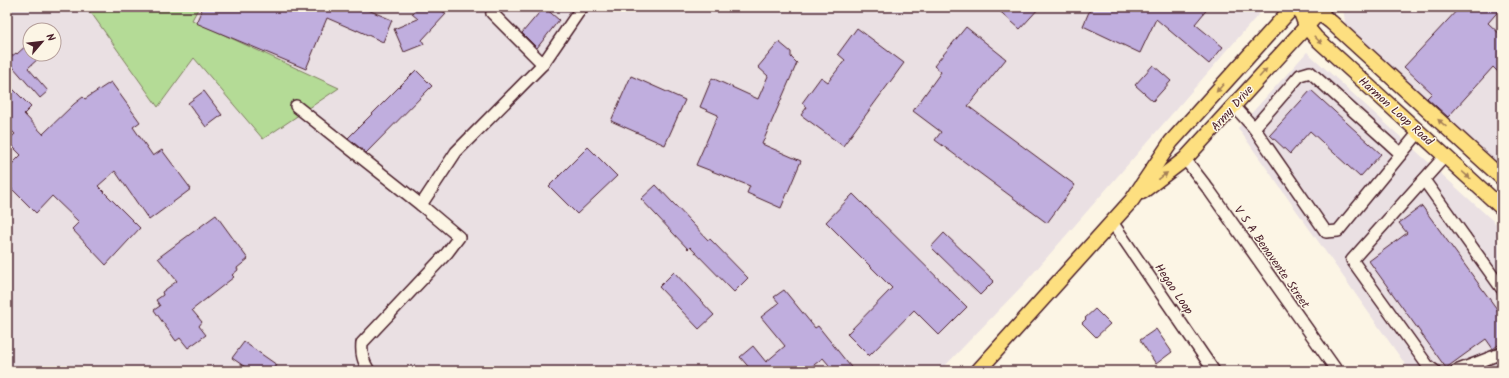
<svg xmlns="http://www.w3.org/2000/svg" width="1509" height="378" viewBox="0 0 1509 378" font-family="Kalam,sans-serif">
	<rect width="100%" height="100%" fill="#fcf5e5"/>
	<filter id="ink" filterUnits="userSpaceOnUse"><feTurbulence type="fractalNoise" baseFrequency=".025" numOctaves="2"/><feDisplacementMap in="SourceGraphic" scale="8" xChannelSelector="R" yChannelSelector="G"/><feConvolveMatrix kernelMatrix="1 2 1 2 8 2 1 2 1" color-interpolation-filters="sRGB"/></filter>
	<g filter="url(#ink)">
		<!-- built -->
		<g fill="#eae0e3" fill-rule="evenodd">
			<path d="M7 7H1265L1022 286 940 371H7ZM30 30H54V54H30Z"/>
			<path d="M1344 7H1502V174L1347 36 1343 8Z"/>
			<path d="M1307 52 1502 229V371H1410L1238 128Z"/>
		</g>
		<!-- green -->
		<path fill="#b4db96" stroke="#7f7d60" d="M83 7H199L192 20 339 88 263 139 194 58 158 107 92 14Z"/>
		<!-- building -->
		<g fill="#c0aede" stroke="#4a1f2b">
			<path d="M203 7H361L392 20 383 42 357 30V31L327 18 306 69 196 23Z"/>
			<path d="M418 7H438L446 14 422 40 424 44 404 52 394 29 418 19 412 14Z"/>
			<path d="M544 7 559 20 537 48 522 33Z"/>
			<path d="M995 7H1040L1020 29Z"/>
			<path d="M1091 7H1209L1195 24 1223 47 1209 64 1156 19 1140 53 1083 26Z"/>
			<path d="M1460 7H1502L1488 23 1502 36V76L1493 67 1448 117 1427 98 1432 93 1404 67Z"/>
			<path d="M966 27 1006 59 968 106 1075 185 1047 223 935 140 941 132 913 111 941 72 934 66Z"/>
			<path d="M857 28 904 63 843 146 801 115 807 107 802 103 821 77 828 82 845 60 838 54Z"/>
			<path d="M30 42V54H35L39 58 28 68 48 91 40 98 7 60 16 53 17 54Z"/>
			<path d="M779 42 791 52V57L797 63 762 144 801 161 781 208 747 193 750 186 696 165 718 115 700 107 712 78 758 99 768 76 758 67Z"/>
			<path d="M1153 65 1171 81 1153 101 1135 85Z"/>
			<path d="M416 70 432 86 366 153 348 138Z"/>
			<path d="M631 76 685 100 665 145 611 121Z"/>
			<path d="M111 82 140 122 133 127 153 156 162 150 191 189 149 220 115 171 98 186 140 228 106 265 72 229 79 222 52 196 36 213 7 184V169L21 155 7 141 15 134 7 126V83L31 107 24 114 43 134 74 104 83 97 85 99Z"/>
			<path d="M1311 90 1381 154 1360 177 1310 131 1290 154 1270 135Z"/>
			<path d="M204 91 222 115 206 127 188 103Z"/>
			<path d="M588 147 617 176 577 214 549 186Z"/>
			<path d="M656 185 708 240 710 239 748 278 734 292 690 247 688 249 641 199Z"/>
			<path d="M853 194 967 307 939 335 914 310 869 356 847 334 892 288 826 222Z"/>
			<path d="M1422 206 1502 316V342L1493 349 1486 339 1446 368 1369 261 1407 233 1399 223Z"/>
			<path d="M216 215 248 259 237 268 238 270 232 275 234 277 192 310 202 322 199 326 206 335 188 348 180 338 176 341 154 310 160 306 156 300 163 295 162 292 177 281 158 258Z"/>
			<path d="M944 233 994 281 980 295 931 247Z"/>
			<path d="M674 272 714 315 699 329 659 287Z"/>
			<path d="M784 290 815 328 818 326 854 371H834L823 358 806 371H752L740 357 753 346 766 362 785 346 761 317 779 303 774 297Z"/>
			<path d="M1095 309 1110 324 1096 337 1082 323 1086 319 1085 318Z"/>
			<path d="M1156 329 1172 352 1156 364 1140 340Z"/>
			<path d="M244 342 277 365 273 371H251L232 358Z"/>
		</g>
		<g fill="none" stroke-linecap="round" stroke-linejoin="round">
			<defs>
				<g id="minor">
					<path d="M496 7 492 13 543 64"/>
					<path d="M296 106 421 205"/>
					<path d="M1234 106 1254 128 1326 232 1338 231 1419 132"/>
					<path d="M1254 128 1300 75 1310 72 1401 154"/>
					<path d="M1185 159 1209 190 1337 371"/>
					<path d="M1424 180 1502 289"/>
					<path d="M1112 222 1214 371"/>
					<path d="M369 371C363 361 361 354 362 343L447 253 459 237 421 205 456 152 543 64 582 7"/>
					<path d="M1435 371 1428 366 1352 260 1445 156"/>
					<path d="M1456 371 1502 353"/>
				</g>
				<g id="major">
					<path d="M1299 7 1306 26 1316 38 1502 208"/>
					<path d="M1311 9 1319 13 1331 22 1502 178"/>
					<path d="M1142 192 1185 159 1324 7"/>
					<path d="M978 371 1132 200 1171 142 1293 7"/>
				</g>
			</defs>
			<!-- minor casing -->
			<use href="#minor" stroke="#4a1f2b" stroke-width="14"/>
			<!-- major casing -->
			<use href="#major" stroke="#4a1f2b" stroke-width="17"/>
			<!-- minor -->
			<use href="#minor" stroke="#fcf5e5" stroke-width="11"/>
			<!-- major -->
			<use href="#major" stroke="#fddf80" stroke-width="14"/>
		</g>
		<!-- one-way arrows -->
		<defs><path id="oneway-solid" d="M-6-.8H1V-3.2L6.5 0L1 3.2V.8H-6Z"/></defs>
		<g fill="#a47f56">
			<use href="#oneway-solid" transform="translate(1318 40) rotate(45)"/>
			<use href="#oneway-solid" transform="translate(1263 73) rotate(-48)"/>
			<use href="#oneway-solid" transform="translate(1220 88) rotate(132)"/>
			<use href="#oneway-solid" transform="translate(1442 123) rotate(-138)"/>
			<use href="#oneway-solid" transform="translate(1466 175) rotate(42)"/>
			<use href="#oneway-solid" transform="translate(1163 176) rotate(-37)"/>
		</g>
	</g>
	<g text-anchor="middle" stroke-width="3" stroke-linejoin="round" paint-order="stroke">
		<!-- street labels -->
		<g font-size="12" fill="#4a1f2b" stroke="#fcf5e5">
			<text transform="translate(1232 108) rotate(-48)" y="4">Army Drive</text>
			<text transform="translate(1396 111) rotate(42)" y="4">Harmon Loop Road</text>
			<text transform="translate(1272 257) rotate(55)" y="4">V S A Benavente Street</text>
			<text transform="translate(1174 289) rotate(56)" y="4">Hegao Loop</text>
		</g>
	</g>
	<!-- margin -->
	<rect width="1509" height="378" fill="none" stroke="#fcf5e5" stroke-width="24"/>
	<rect x="12" y="12" width="1485" height="354" fill="none" stroke="#4a1f2b" stroke-width="1.5" filter="url(#ink)"/>
	<!-- north arrow -->
	<g transform="translate(42 42) rotate(62)"><circle r="19" fill="#fcf5e5" stroke="#b59f9b"/>
	<path d="M0-3L7 15L0 10L-7 15Z" fill="#4a1f2b"/>
	<text y="-6" font-size="11" font-weight="bold" text-anchor="middle" fill="#4a1f2b">N</text>
	</g>
</svg>
